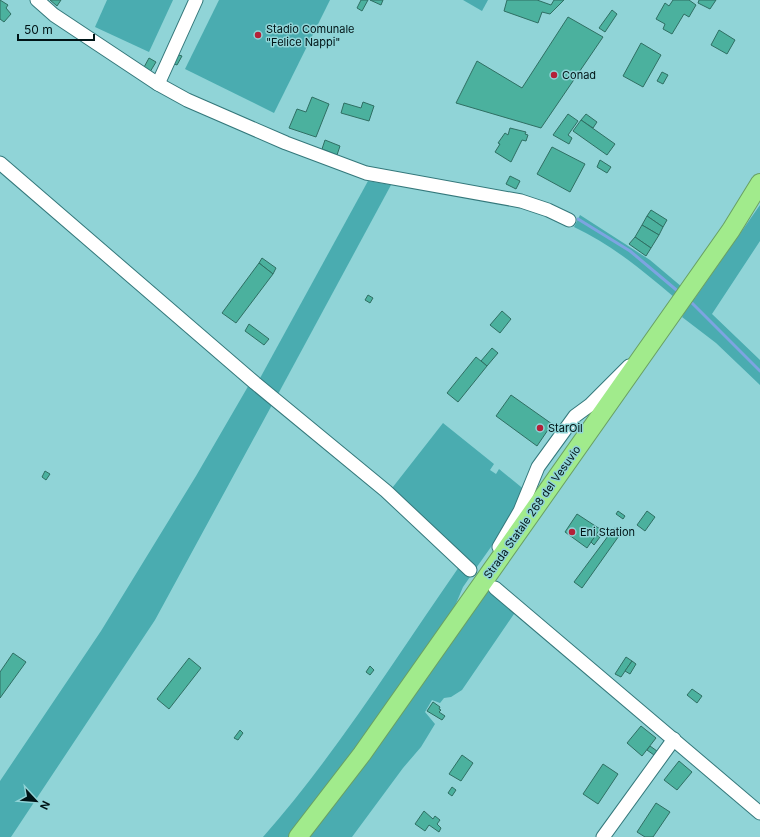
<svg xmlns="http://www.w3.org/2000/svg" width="760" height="837" viewBox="0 0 760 837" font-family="Inter,sans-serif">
	<rect width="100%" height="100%" fill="#90d4d7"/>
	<!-- green -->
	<g fill="#4aacb0">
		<path d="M107 0H173L149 52 95 27Z"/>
		<path d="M219 0H330L274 113 185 69Z"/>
		<path d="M463 0H488L482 11Z"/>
		<path d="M368 181 391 185 277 396 259 380Z"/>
		<path d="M760 205V241L712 314 760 360V385L716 343 682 317 687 308C651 278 617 247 574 227L580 215 650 260 695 298Z"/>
		<path d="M250 383 273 403 155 620 11 837H0V781L101 631 196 476Z"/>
		<path d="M443 423 494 464 490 470 496 474 499 469 526 491 517 510 474 571 389 492Z"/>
		<path d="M461 564 472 574 463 587 452 613 308 815 289 837H263C337 753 397 656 461 564Z"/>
		<path d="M490 588 516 611 462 690 451 697 444 698 440 703 432 700 425 712 435 724 421 747 403 768 352 837H309C373 757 431 672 490 588Z"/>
	</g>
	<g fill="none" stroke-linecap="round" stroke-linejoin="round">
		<!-- stream -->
		<g stroke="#7da4e1" stroke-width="3">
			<path d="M578 219 630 251 680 293"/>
			<path d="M689 300 760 371"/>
		</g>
	</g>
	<!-- building -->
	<g fill="#4bb19e" stroke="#2f6f63">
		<path d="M0 0 8 5 6 8 11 14 4 22 0 19Z"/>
		<path d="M50 0H61L57 6Z"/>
		<path d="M361 0H368L362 11 357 8Z"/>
		<path d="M370 0H383L381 5Z"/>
		<path d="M507 0H537L551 5 554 0H564L550 14 542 12 538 23 504 11Z"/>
		<path d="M673 0H689L696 5 689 17 684 14 672 34 663 29 665 24 656 19 665 3 669 6Z"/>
		<path d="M699 0H716L710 9 698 3Z"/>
		<path d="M612 10 617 14 605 32 599 28Z"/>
		<path d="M568 17 603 37 541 128 456 103 477 61 522 88Z"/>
		<path d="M719 30 735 40 727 54 711 45Z"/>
		<path d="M641 43 661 55 643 87 623 76Z"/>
		<path d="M176 54 182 56 177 65 172 63Z"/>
		<path d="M149 58 156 62 150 72 143 69Z"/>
		<path d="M662 72 668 75 663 84 657 81Z"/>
		<path d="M312 97 329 104 316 137 289 128 297 109 306 112Z"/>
		<path d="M363 102 374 106 369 121 341 113 344 103 361 108Z"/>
		<path d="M568 114 578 121 568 135 572 138 569 144 553 135Z"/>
		<path d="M586 114 597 122 593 128 581 120Z"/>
		<path d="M581 120 615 144 607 155 573 131Z"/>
		<path d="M510 128 526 132 525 134 528 135 526 141 522 140 511 162 495 152 500 144 498 143 505 133 508 135Z"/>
		<path d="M325 140 340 146 337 155 322 149Z"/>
		<path d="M552 147 585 164 570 192 537 174Z"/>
		<path d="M600 160 611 167 607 173 597 167Z"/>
		<path d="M510 176 520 181 516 189 506 184Z"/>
		<path d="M651 210 667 220 663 227 647 216Z"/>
		<path d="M647 216 663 227 659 235 642 225Z"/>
		<path d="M642 225 659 235 651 248 635 237Z"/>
		<path d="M635 237 651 248 646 256 629 244Z"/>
		<path d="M262 258 276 268 273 274 259 263Z"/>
		<path d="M259 263 273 274 236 323 222 313Z"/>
		<path d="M368 295 373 298 370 303 365 300Z"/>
		<path d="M502 311 511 319 500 333 490 325Z"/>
		<path d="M249 324 269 339 264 345 245 331Z"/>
		<path d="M492 348 498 353 487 366 481 361Z"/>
		<path d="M476 357 487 366 458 402 447 393Z"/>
		<path d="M511 395 552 424 537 446 496 416Z"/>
		<path d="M45 471 50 474 46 480 42 477Z"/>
		<path d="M618 511 625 516 623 519 616 514Z"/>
		<path d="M647 511 655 517 645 531 637 525Z"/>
		<path d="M577 514 600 529 587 548 565 532Z"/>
		<path d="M614 528 621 533 582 588 574 582Z"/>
		<path d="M596 535 600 537 594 545 591 542Z"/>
		<path d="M13 653 26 662 0 698V672Z"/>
		<path d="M626 657 632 661 621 677 615 674Z"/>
		<path d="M189 658 201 668 169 709 157 699Z"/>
		<path d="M632 661 636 664 630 674 625 671Z"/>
		<path d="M370 666 374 670 370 675 366 672Z"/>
		<path d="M692 689 702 696 697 703 687 695Z"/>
		<path d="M433 702 440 707 439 709 441 710 439 712 445 716 442 720 427 711Z"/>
		<path d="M641 726 656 738 642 756 627 743Z"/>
		<path d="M240 730 243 733 238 740 234 738Z"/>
		<path d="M650 746 657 751 654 755 647 750Z"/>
		<path d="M462 755 473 763 461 781 449 774Z"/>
		<path d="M679 761 692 772 677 790 664 780Z"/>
		<path d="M603 764 618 774 598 804 583 794Z"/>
		<path d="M452 787 456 790 452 796 448 793Z"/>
		<path d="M656 803 670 812 653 837H645L637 832Z"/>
		<path d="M424 811 433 819 435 816 440 820 437 824 441 828 439 832 429 825 425 831 415 824Z"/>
	</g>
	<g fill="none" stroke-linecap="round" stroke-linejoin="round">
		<defs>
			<g id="minor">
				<path d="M37 0 54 15 158 84 187 100 286 143 366 173 521 201 548 210 569 220"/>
				<path d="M158 84 196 0"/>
				<path d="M0 163 255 383 386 491 470 570"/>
				<path d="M499 547 520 511 538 467 575 416 590 405 629 366"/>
				<path d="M495 588 760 813"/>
				<path d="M603 837 674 739"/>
			</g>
			<path id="highway" d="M298 837 362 754 693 284 731 230 760 183"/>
		</defs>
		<!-- minor casing -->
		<use href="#minor" stroke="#34787b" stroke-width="15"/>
		<!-- highway casing -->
		<use href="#highway" stroke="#69a063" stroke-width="20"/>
		<!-- minor -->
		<use href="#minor" stroke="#fff" stroke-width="13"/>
		<!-- highway -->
		<use href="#highway" stroke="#a1eb8c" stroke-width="18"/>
	</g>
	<!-- markers -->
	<g fill="#b42138" stroke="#90d4d7" stroke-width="1.5">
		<circle cx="258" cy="35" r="4"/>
		<circle cx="554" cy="75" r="4"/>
		<circle cx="540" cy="428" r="4"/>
		<circle cx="572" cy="532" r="4"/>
	</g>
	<g text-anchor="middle" stroke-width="3" stroke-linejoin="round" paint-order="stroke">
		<!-- poi labels -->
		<g font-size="11" fill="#001416" stroke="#90d4d7" text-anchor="start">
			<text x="266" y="33">Stadio Comunale<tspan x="266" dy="13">"Felice Nappi"</tspan></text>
			<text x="562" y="79">Conad</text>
			<text x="548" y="432">StarOil</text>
			<text x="580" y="536">Eni Station</text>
		</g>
		<!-- street labels -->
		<g font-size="11" fill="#001416" stroke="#90d4d7">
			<text transform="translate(532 512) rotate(-55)" y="4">Strada Statale 268 del Vesuvio</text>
		</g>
	</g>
	<!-- north arrow -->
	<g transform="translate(36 801) rotate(116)" stroke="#90d4d7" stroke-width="3" paint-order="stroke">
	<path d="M0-3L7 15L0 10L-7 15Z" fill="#001416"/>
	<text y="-6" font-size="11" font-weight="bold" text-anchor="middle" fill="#001416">N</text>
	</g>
	<!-- scale -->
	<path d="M18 34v6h76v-6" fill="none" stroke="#001416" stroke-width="2"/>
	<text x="24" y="34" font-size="12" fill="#001416" stroke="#90d4d7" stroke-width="3" paint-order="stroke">50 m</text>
</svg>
